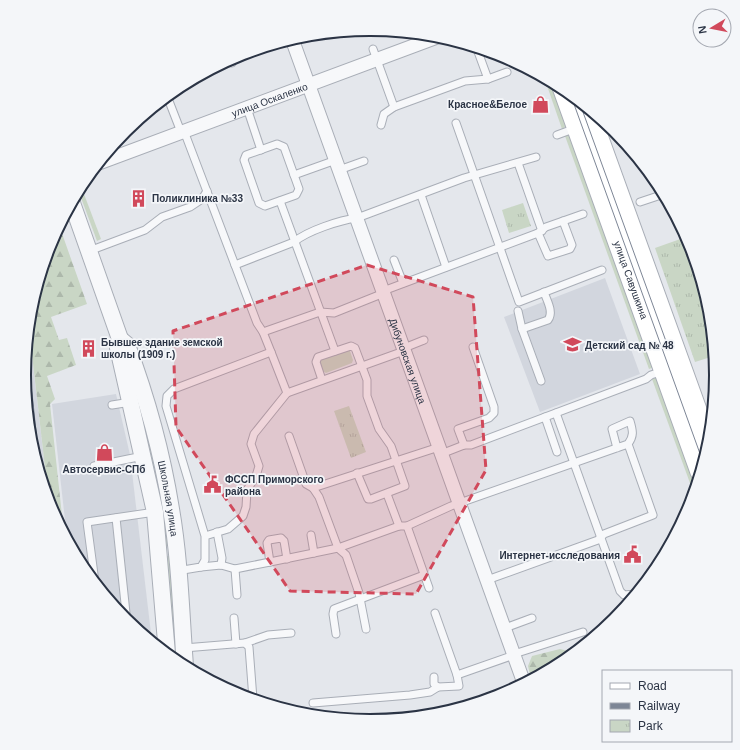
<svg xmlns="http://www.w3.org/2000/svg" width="740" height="750" viewBox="0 0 740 750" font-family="Arial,sans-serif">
	<defs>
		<pattern id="forest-firs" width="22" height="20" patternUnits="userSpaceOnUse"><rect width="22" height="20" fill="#c9d6c5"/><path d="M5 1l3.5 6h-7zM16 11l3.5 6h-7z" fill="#adb8ab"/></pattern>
		<pattern id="park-tufts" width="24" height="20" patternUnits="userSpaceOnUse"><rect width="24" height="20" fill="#c9d6c5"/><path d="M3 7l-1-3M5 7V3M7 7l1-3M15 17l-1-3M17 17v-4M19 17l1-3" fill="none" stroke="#adb8ab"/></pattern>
	</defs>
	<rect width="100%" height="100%" fill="#e4e7ec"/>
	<!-- built -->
	<g fill="#d2d6de">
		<path d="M605 278 640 374 540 412 504 317Z"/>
		<path d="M29 329 33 365 49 502 31 442 24 375Z"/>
		<path d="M116 394 130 455 152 642 125 619 82 567 67 538 52 404Z"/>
	</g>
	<!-- grass -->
	<g fill="#c9d6c5">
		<path d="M544 77 556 84 568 125 562 129Z"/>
		<path d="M568 135H572L657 366 649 369 565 136Z"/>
		<path d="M84 194 101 239 97 241 80 195Z"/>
		<path d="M347 350 350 351 353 360 352 363 326 373 323 371 320 362 321 359Z"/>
		<path d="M661 376 698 480 694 494 652 379Z"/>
		<path d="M141 410H143L165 511 168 546H164Z"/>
		<path d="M165 556H169L178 663 173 659Z"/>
	</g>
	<!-- forest -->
	<g fill="url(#forest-firs)">
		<path d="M59 225 87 304 51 317 59 340 67 338 76 365 47 376 55 399 50 404 64 534 49 502 29 329C32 294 43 256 59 225Z"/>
		<path d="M560 649 568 651 569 657 558 665 551 664 548 667 550 669 531 679 528 666 532 656Z"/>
	</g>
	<!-- park -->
	<g fill="url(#park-tufts)">
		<path d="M523 203 531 226 509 233 502 210Z"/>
		<path d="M686 237 709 308 714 356 695 362 655 248Z"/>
		<path d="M349 406 366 452 351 458 334 411Z"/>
	</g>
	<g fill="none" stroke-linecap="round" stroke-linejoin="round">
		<defs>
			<g id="service">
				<path d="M373 49 394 107"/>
				<path d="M477 49 488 79"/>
				<path d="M230 59 232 63"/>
				<path d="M184 84 188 82"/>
				<path d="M167 96 181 132"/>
				<path d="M247 108 261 150"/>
				<path d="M456 123 519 302 602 270"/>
				<path d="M381 125 384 114 394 107 465 81 488 79 507 72"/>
				<path d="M184 131 257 323 263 332 271 352"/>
				<path d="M557 135 576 128"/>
				<path d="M277 144 284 147 299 189 296 195 265 206 259 203 244 160 246 155Z"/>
				<path d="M518 163 542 231"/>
				<path d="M339 170 364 161"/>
				<path d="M294 175 336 160"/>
				<path d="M421 195 446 267"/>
				<path d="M280 201 335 351"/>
				<path d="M640 202 664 194"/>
				<path d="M538 233 548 256 570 249 572 245 563 221"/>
				<path d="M89 251 145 230 162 217 190 207 202 199 207 191"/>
				<path d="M394 260 403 283"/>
				<path d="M235 265 294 242C307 231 340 220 357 218L464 178 536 157"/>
				<path d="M383 291 538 233 546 227 583 214"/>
				<path d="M518 311 522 329 541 381"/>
				<path d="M522 329 548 320C554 312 547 301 544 292"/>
				<path d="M263 332 320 312 334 313 384 293"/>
				<path d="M404 348 424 340"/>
				<path d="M322 380 316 362 318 357 351 346 355 348 367 380V396L379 429 391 446 405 486 371 499H368L357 473"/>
				<path d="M287 393 404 351"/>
				<path d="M112 405 131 402"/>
				<path d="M556 413 620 591 624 595 635 594"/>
				<path d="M545 417 557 452"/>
				<path d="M289 436 306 484 313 488 319 497 338 548 346 555 359 593 366 629"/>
				<path d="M464 445 458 429 489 418 494 413V407L473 347"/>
				<path d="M441 454 464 445H471L646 379 651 375 663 371"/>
				<path d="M94 466 143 456"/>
				<path d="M313 488 439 447"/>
				<path d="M387 494 399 526"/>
				<path d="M116 518 126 613 121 614"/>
				<path d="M407 526 429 588"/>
				<path d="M217 532 222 558 221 565"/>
				<path d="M311 535 314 553"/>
				<path d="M270 562 267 543 269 540 281 538 284 541 287 559"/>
				<path d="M201 567 221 565 235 569 270 562 338 548 399 526H407L451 506 628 444C634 436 633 431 630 421L612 429 617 448"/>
				<path d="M235 569 237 595"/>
				<path d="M177 571 201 567 205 560V536L228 529 243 516 246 507 247 490 256 476 259 466 251 444 254 434 287 393 271 352 174 389 167 396 166 406 205 536"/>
				<path d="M487 580 598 540 604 534 653 515 628 444"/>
				<path d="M95 582 87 522 155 512"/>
				<path d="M435 613 457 675 514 655"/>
				<path d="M234 618 236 644"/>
				<path d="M505 628 532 618"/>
				<path d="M336 634 333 614 334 609 424 575"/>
				<path d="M245 643 268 635 291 633"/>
				<path d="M184 648 245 643 249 647 253 699"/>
				<path d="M514 654 583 632"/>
				<path d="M434 677V684L438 687"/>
				<path d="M313 703 410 695 430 692 438 687 459 686 457 675"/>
			</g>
			<g id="minor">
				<path id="s1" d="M292 39 524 683"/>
				<path id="s2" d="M99 163 440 36"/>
			</g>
			<g id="tertiary">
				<path d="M72 203 120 339 118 348 155 512 167 654"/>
				<path id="s3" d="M121 340 127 345C147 398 162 453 171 509 180 561 181 614 185 666"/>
			</g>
			<g id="secondary">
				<path id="s4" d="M562 87 700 472"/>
				<path d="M588 108 709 443"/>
			</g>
		</defs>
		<!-- service casing -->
		<use href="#service" stroke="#a9aeb7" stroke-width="9"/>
		<!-- minor casing -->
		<use href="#minor" stroke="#a9aeb7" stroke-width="15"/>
		<!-- tertiary casing -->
		<use href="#tertiary" stroke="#a9aeb7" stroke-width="18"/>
		<!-- secondary casing -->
		<use href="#secondary" stroke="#a9aeb7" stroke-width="21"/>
		<!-- service -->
		<use href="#service" stroke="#f7f8fa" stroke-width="7"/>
		<!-- minor -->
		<use href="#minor" stroke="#f7f8fa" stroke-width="13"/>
		<!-- tertiary -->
		<use href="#tertiary" stroke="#f7f8fa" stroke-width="16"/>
		<!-- secondary -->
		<use href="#secondary" stroke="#fff" stroke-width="19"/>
		<!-- tram -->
		<g stroke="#7d8696" stroke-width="1">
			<path d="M570 93 703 462"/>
			<path d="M579 101 667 344"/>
		</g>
		<defs>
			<path id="rail" d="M26 353 38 467"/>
		</defs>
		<!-- rail casing -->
		<use href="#rail" stroke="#7d8696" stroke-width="4.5"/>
		<!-- rail -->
		<use href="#rail" stroke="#f4f6f9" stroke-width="3" stroke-dasharray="9" stroke-linecap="butt"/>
	</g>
	<!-- marked area -->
	<path fill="#d1495b" fill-opacity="0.2" stroke="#d1495b" stroke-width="3" stroke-dasharray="8 5" stroke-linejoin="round" d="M367 265 473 297 486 470 416 594 290 591 176 427 173 331Z"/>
	<!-- icons -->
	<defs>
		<symbol id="shop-bare" viewBox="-9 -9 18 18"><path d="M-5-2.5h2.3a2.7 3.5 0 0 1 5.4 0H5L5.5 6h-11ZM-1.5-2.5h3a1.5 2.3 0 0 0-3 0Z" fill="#d1495b" stroke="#f4f6f9" stroke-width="2.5" paint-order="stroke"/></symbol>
		<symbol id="building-bare" viewBox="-9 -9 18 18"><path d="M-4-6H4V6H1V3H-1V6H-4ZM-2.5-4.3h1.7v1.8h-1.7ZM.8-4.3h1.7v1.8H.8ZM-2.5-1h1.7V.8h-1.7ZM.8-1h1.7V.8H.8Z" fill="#d1495b" stroke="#f4f6f9" stroke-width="2.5" paint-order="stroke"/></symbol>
		<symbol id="school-bare" viewBox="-9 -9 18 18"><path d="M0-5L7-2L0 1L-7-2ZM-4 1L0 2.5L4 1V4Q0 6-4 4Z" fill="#d1495b" stroke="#f4f6f9" stroke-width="2.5" paint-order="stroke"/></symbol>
		<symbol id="civic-bare" viewBox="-9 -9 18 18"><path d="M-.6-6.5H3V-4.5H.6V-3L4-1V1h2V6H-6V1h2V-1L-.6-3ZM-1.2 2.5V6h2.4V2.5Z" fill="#d1495b" stroke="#f4f6f9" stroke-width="2.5" paint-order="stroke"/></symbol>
	</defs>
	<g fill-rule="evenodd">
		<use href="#shop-bare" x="528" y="92" width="25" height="25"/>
		<use href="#building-bare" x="126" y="186" width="25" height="25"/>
		<use href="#school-bare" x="560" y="332" width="25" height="25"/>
		<use href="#building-bare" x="76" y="336" width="25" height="25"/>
		<use href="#shop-bare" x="92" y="440" width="25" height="25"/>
		<use href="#civic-bare" x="200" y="472" width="25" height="25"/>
		<use href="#civic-bare" x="620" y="542" width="25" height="25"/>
	</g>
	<g text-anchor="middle" stroke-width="3.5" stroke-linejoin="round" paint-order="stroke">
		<!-- street labels -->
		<g font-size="10" fill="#2b3445" stroke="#f4f6f9">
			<text dy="4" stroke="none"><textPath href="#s2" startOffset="182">улица Оскаленко</textPath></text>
			<text dy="4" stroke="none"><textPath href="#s4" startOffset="205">улица Савушкина</textPath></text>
			<text dy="4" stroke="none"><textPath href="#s1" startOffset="342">Дибуновская улица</textPath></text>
			<text dy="4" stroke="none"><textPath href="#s3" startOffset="167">Школьная улица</textPath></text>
		</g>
		<!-- poi labels -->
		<g font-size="10" font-weight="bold" fill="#2b3445" stroke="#f4f6f9" text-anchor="start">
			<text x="527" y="108" text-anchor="end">Красное&amp;Белое</text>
			<text x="152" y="202">Поликлиника №33</text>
			<text x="101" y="346">Бывшее здание земской<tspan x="101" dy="12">школы (1909 г.)</tspan></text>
			<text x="585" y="349">Детский сад № 48</text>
			<text x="104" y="473" text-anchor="middle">Автосервис-СПб</text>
			<text x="225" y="483">ФССП Приморского<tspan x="225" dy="12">района</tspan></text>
			<text x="620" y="559" text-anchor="end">Интернет-исследования</text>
		</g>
	</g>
	<!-- crop -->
	<path d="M0 0H740V750H0ZM31 375a339 339 0 1 1 678 0a339 339 0 1 1-678 0Z" fill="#f4f6f9" fill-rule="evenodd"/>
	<path fill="none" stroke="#2b3445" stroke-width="2" d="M31 375a339 339 0 1 1 678 0a339 339 0 1 1-678 0Z"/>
	<!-- legend -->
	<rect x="602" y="670" width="130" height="72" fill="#f4f6f9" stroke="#a4a8b1"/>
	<rect x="610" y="683" width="20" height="6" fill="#ffffff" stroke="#a4a8b1"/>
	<text x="638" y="690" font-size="12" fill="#2b3445">Road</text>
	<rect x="610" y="703" width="20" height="6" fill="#7d8696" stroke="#a4a8b1"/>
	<text x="638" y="710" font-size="12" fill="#2b3445">Railway</text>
	<rect x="610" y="720" width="20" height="12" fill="url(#park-tufts)" stroke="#a4a8b1"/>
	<text x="638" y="730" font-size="12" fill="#2b3445">Park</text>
	<!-- north arrow -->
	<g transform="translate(712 28) rotate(260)"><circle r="19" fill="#f4f6f9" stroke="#a4a8b1"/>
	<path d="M0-3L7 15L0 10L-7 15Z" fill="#d1495b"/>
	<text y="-6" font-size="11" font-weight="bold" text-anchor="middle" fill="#2b3445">N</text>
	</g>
</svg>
